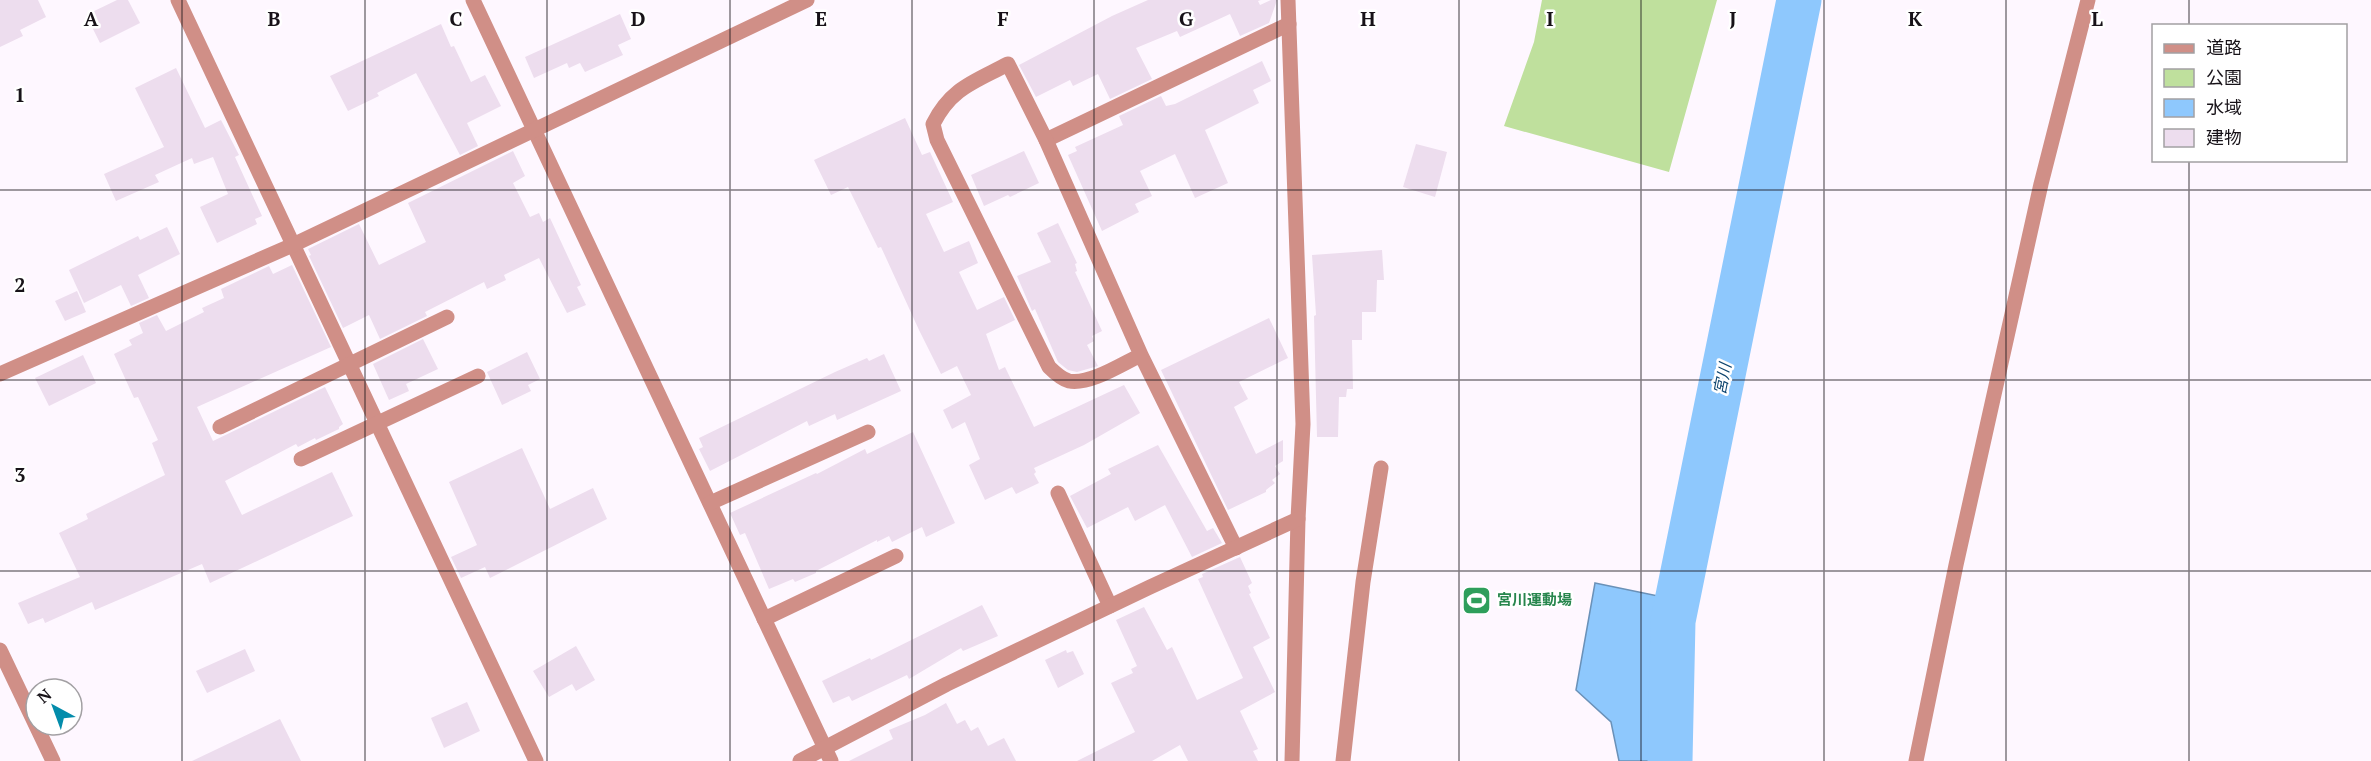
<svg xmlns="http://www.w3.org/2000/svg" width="2371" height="761" viewBox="0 0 2371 761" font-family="'PT Serif','Noto Sans JP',serif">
	<rect width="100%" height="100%" fill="#fef7ff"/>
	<!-- green -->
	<path fill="#bfe09d" d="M1542 0H1717L1669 172 1504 126 1534 42Z"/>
	<!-- water -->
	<path fill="#8ec8fd" stroke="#6a91b8" stroke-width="1.5" d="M1595 583 1697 604 1681 641 1679 661 1691 761H1619L1611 722 1576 690Z"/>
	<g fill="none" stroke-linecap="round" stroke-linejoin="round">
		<!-- river -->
		<path stroke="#8ec8fd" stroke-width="45" d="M1670 761 1673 621 1799 0"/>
	</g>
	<!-- building -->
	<g fill="#edddee">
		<path d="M0 0H38L46 17 20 30 23 36 0 47Z"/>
		<path d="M117 0H128L140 23 100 43 86 15Z"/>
		<path d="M1148 0H1261L1258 1 1260 5 1271 0H1277L1269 23 1240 36 1230 14 1180 37 1177 31 1136 48 1152 79 1110 99 1098 74 1073 86 1070 80 1036 97 1019 65 1112 16Z"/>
		<path d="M620 14 631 39 618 45 623 55 585 72 580 63 569 68 567 63 534 78 525 57Z"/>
		<path d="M441 24 451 47 454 46 471 82 485 75 501 106 467 123 478 146 460 155 416 73 377 93 379 96 348 111 330 76Z"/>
		<path d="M1262 61 1271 81 1253 90 1259 103 1205 130 1228 183 1195 198 1175 154 1140 171 1152 196 1135 204 1139 212 1102 231 1068 155 1077 151 1075 147 1123 125 1119 116 1161 96 1166 106 1175 104Z"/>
		<path d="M176 68 205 128 221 120 239 155 235 157 262 216 255 219 257 224 217 243 200 207 228 194 213 157 194 164 192 158 155 175 159 182 116 201 104 174 164 147 135 88Z"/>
		<path d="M905 118 922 155 930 152 953 202 926 214 944 252 969 241 978 263 959 272 977 310 1004 297 1015 320 986 334 999 370 1005 367 1034 427 1124 385 1140 413 1084 445 1034 468 1036 472 1034 474 1039 483 1016 494 1012 487 985 500 969 465 980 459 965 422 952 429 943 410 971 395 957 366 941 374 919 330 881 247 878 248 848 187 831 195 814 160Z"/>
		<path d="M1416 144 1447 152 1435 197 1403 187Z"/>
		<path d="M513 151 525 176 513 183 530 217 539 213 543 222 550 218 581 285 577 287 586 305 567 313 539 258 504 275 506 280 487 289 484 282 425 312 427 316 380 339 369 315 343 328 309 256 311 255 308 249 359 224 379 265 426 242 408 203Z"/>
		<path d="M1024 151 1039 183 1010 197 1008 195 984 206 971 175Z"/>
		<path d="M1058 223 1077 263 1075 264 1077 271 1075 272 1102 331 1092 336 1094 341 1087 345 1098 366 1077 372 1068 370 1058 362 1035 309 1032 311 1017 276 1051 262 1037 233Z"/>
		<path d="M167 227 180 254 138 275 149 298 131 306 121 285 84 303 69 270 138 236 140 240Z"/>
		<path d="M1382 250 1384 280H1377L1376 312H1362V340H1352L1353 389H1347L1346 397H1339L1338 437H1317L1314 316 1316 315 1312 255Z"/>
		<path d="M292 265 331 347 197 407 213 441 325 387 343 424 339 427V429L316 440 315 438 298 447 296 444 225 481 242 515 332 472 353 516 210 583 202 564 95 610 92 602 45 623 43 618 28 624 18 603 80 577 59 533 88 519 86 514 165 475 152 443 158 440 138 397 134 398 114 354 132 345 129 340 143 333 139 323 157 315 166 331 204 312 202 308 224 298 221 289 269 266 273 274Z"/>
		<path d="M77 291 86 312 65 321 55 301Z"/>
		<path d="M1269 318 1288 358 1239 382 1248 399 1234 407 1256 454 1283 440V461L1275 466 1280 474 1272 480 1275 483 1266 490V492L1228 510 1161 370Z"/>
		<path d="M423 339 438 369 406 384 409 391 389 400 373 364Z"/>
		<path d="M527 352 540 379 528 385 531 391 502 405 487 372Z"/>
		<path d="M884 354 901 391 837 420 835 414 809 426 807 421 710 471 699 449 703 447 699 438 835 372 867 358 869 361Z"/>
		<path d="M83 355 96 383 49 406 35 378Z"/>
		<path d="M913 432 955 523 926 537 922 527 892 542 889 536 877 542V540L816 571V573L795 582 793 579 769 589 745 533 740 535 730 513 816 473 817 474 865 449 867 454Z"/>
		<path d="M1158 445 1207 531 1213 528 1222 543 1192 557 1165 505 1135 521 1128 507 1087 528 1070 496 1111 474 1108 469Z"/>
		<path d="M522 448 550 509 593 488 607 519 490 578 485 567 461 578 451 557 477 545 449 482Z"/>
		<path d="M1240 557 1252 583 1248 586 1251 593 1249 594 1270 638 1253 647 1275 692 1240 711 1258 749 1253 751 1258 761H1188L1180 745 1152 761H1077L1135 732 1111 683 1133 673 1131 669 1137 666 1116 620 1144 607 1167 650 1172 647 1197 700 1243 678 1198 579 1203 577 1202 574Z"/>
		<path d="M982 605 998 636 963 651 961 648 909 679 907 675 852 701 849 696 833 703 822 681 870 658 871 660Z"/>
		<path d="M576 646 595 680 576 691 572 684 549 697 533 671Z"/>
		<path d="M245 649 255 671 207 693 196 671Z"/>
		<path d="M1066 650 1067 653 1073 651 1084 674 1058 688 1045 660Z"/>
		<path d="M467 702 480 731 444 748 431 718Z"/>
		<path d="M946 703 957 724 965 720 971 731 978 727 988 746 1004 738 1016 761H849L893 739 889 730 925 715Z"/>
		<path d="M280 719 301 761H192Z"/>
	</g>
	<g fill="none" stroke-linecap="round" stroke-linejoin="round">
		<!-- minor -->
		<g stroke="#d08f87" stroke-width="15">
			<path d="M178 0 536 761"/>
			<path d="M473 0 831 761"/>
			<path d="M1288 0 1303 424 1298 519 1292 761"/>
			<path d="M1046 140 1289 24"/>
			<path d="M1141 355C1122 364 1090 385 1069 381 1061 379 1054 372 1049 367L937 140 933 124C951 88 974 82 1008 64L1046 140 1141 355 1236 548"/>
			<path d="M0 374 295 244 807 0"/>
			<path d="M220 427 447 317"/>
			<path d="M301 459 478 376"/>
			<path d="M1058 493 1110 606"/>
			<path d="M710 503 868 432"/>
			<path d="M764 619 896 556"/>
			<path d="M0 650 53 761"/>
			<path d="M800 761 947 684 1150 587 1298 519"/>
			<path d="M1343 761 1363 582 1381 468"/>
			<path d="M1916 761 1956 565 2041 184 2088 0"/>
		</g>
	</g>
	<!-- grid -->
	<path fill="none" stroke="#171218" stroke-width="1.5" stroke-opacity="0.55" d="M182 0V761M365 0V761M547 0V761M730 0V761M912 0V761M1094 0V761M1277 0V761M1459 0V761M1641 0V761M1824 0V761M2006 0V761M2189 0V26M2189 160V761M0 190H2371M0 380H2371M0 571H2371"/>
	<!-- icons -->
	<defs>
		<symbol id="stadium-square" viewBox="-11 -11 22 22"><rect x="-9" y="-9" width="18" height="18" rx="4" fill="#2e9e5b" stroke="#fff"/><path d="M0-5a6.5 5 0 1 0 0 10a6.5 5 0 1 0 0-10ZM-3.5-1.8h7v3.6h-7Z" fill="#fff"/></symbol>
	</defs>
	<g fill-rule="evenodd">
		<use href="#stadium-square" x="1460" y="584" width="33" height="33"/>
	</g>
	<g text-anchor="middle" stroke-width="5" stroke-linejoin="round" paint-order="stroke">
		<!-- leisure labels -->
		<g font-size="15" font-weight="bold" fill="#27864d" stroke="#fff" text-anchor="start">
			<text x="1497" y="605">宮川運動場</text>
		</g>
		<!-- water labels -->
		<g font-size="16" font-style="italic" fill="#0e456f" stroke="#fff">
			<text transform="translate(1722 379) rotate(-79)" y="6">宮川</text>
		</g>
	</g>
	<g font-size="20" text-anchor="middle" font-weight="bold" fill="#171218" stroke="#fff" stroke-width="5" stroke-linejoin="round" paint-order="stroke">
		<text x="91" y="26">A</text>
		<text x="274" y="26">B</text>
		<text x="456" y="26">C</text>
		<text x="638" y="26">D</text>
		<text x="821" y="26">E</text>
		<text x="1003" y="26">F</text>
		<text x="1186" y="26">G</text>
		<text x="1368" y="26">H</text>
		<text x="1550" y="26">I</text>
		<text x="1733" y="26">J</text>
		<text x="1915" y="26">K</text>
		<text x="2097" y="26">L</text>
		<text x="20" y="102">1</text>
		<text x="20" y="292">2</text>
		<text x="20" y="482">3</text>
	</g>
	<!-- legend -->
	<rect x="2152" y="24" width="195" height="138" fill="#ffffff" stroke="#a2a0a3" stroke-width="1.5"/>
	<rect x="2164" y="44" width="30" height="9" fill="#d08f87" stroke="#a2a0a3" stroke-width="1.5"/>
	<text x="2206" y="54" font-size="18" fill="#171218">道路</text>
	<rect x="2164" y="69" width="30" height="18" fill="#bfe09d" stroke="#a2a0a3" stroke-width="1.5"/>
	<text x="2206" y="84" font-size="18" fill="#171218">公園</text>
	<rect x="2164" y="99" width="30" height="18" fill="#8ec8fd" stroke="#a2a0a3" stroke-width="1.5"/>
	<text x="2206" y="114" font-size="18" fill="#171218">水域</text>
	<rect x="2164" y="129" width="30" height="18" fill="#edddee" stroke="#a2a0a3" stroke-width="1.5"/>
	<text x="2206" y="144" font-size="18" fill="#171218">建物</text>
	<!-- north arrow -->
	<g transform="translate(54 707) rotate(319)"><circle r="28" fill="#ffffff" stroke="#a2a0a3" stroke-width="1.5"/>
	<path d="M0-4.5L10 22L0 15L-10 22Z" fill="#038cab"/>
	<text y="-9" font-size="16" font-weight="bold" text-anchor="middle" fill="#171218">N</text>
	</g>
</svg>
